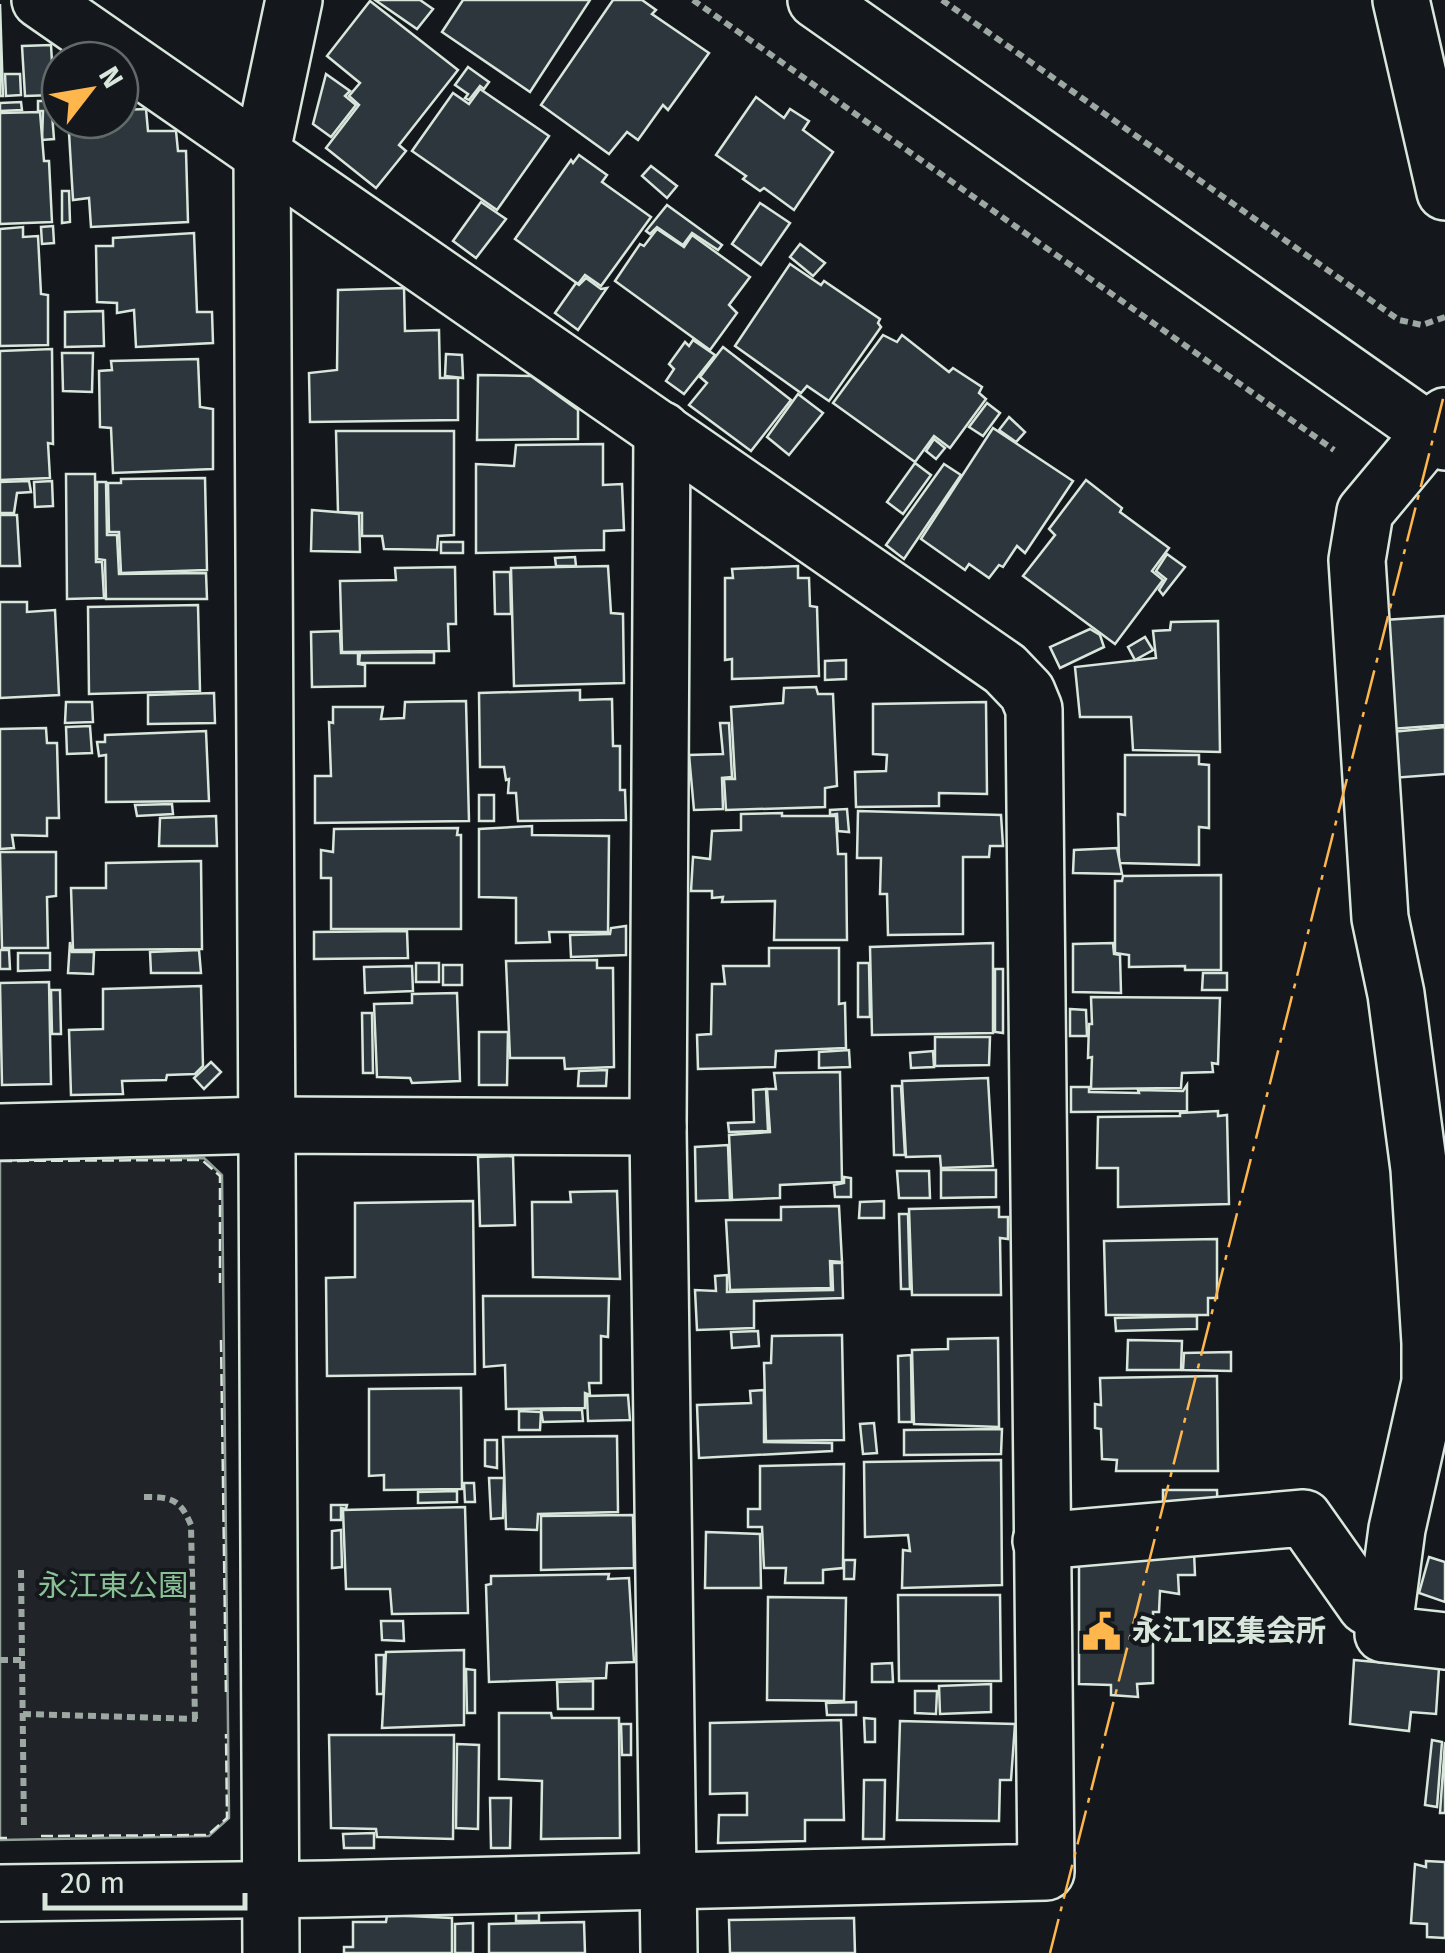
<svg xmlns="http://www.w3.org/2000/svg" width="1445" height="1953" viewBox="0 0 1445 1953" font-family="'Fira Sans','Noto Sans JP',sans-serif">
	<rect width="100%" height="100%" fill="#14181c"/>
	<!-- green -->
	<path fill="#202428" stroke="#939e99" stroke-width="2.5" d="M204 1158 222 1175 229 1818 209 1836 0 1840V1159Z"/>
	<!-- building -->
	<g fill="#2c363c" stroke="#d8e6dc" stroke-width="2.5">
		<path d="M375 0H420L433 9 417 29Z"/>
		<path d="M463 0H590L530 92 442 32Z"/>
		<path d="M613 0H642L656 10 652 14 709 53 668 110 663 105 638 140 627 132 609 154 541 105Z"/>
		<path d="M370 1 458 70 399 145 406 151 376 188 326 148 359 105 349 96 360 83 327 56Z"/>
		<path d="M0 4 3 96H0Z"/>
		<path d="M51 45 54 95 25 96 22 46Z"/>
		<path d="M468 67 489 82 484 89 480 86 469 100 465 98 468 94 455 85Z"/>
		<path d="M5 74H20L21 95 6 96Z"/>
		<path d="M326 74 350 91 345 96 356 105 331 137 313 124Z"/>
		<path d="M480 89 549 136 497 210 412 151 453 93 469 104Z"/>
		<path d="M756 97 784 118 790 109 809 121 803 130 833 152 794 210 764 188 760 191 743 179 746 176 716 155Z"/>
		<path d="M38 101H51L54 139 42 140 43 111H38Z"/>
		<path d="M21 102 22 110 0 111V103Z"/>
		<path d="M146 109 148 131H176L178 151H186L188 222 91 227 89 198 73 200 69 133H80V120H120V110Z"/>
		<path d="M40 112 44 161H49L52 222 0 224V113Z"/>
		<path d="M579 155 607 175 602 182 651 217 601 286 585 275 578 284 515 239 571 160 573 163Z"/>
		<path d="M651 166 677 186 667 198 642 176Z"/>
		<path d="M62 191H69L70 222 62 223Z"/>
		<path d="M481 202 506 219 476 258 453 241Z"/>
		<path d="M760 203 790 223 761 265 732 244Z"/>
		<path d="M667 205 722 245 718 250 692 233 683 245 657 227 650 234 646 231Z"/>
		<path d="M53 226 54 243 42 244 41 227Z"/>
		<path d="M23 227V237L38 236 41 294 48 295V345L0 346V229Z"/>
		<path d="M657 229 684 247 692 235 750 277 729 305 737 313 710 350 615 281 640 244 644 246Z"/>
		<path d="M194 233 197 312H212L213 343 136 347 134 310 117 313V303L97 302 96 246H113V238Z"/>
		<path d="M800 244 825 263 813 276 790 257Z"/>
		<path d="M790 264 821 285 824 281 880 319 878 323 881 327 829 401 807 386 801 393 735 346Z"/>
		<path d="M586 278 601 289 607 288 578 330 555 313 576 283 579 285Z"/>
		<path d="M404 288 405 331 439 330 440 378H458V420L310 422 309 373 337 370 338 290Z"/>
		<path d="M103 311 104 346 65 347V312Z"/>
		<path d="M883 335 897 342 902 335 949 372 953 368 982 387 979 393 986 399 950 448 934 436 915 462 833 403Z"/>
		<path d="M693 340 715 355 684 394 666 381 674 369 669 364 685 342 689 346Z"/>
		<path d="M723 347 791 400 751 451 689 405 707 383 700 377Z"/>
		<path d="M52 349 53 444 48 443 50 478 0 480V351Z"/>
		<path d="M62 353H93L92 392 63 391Z"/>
		<path d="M446 354 462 355 463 378 445 376Z"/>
		<path d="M198 359 200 407 213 409V469L113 473 111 428 100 427 99 371 112 370 111 361Z"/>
		<path d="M478 375 531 376 578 410V439L477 440Z"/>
		<path d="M798 394 823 413 789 455 767 437Z"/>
		<path d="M987 403 1000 413 983 436 969 427Z"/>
		<path d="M1009 417 1025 432 1016 442 999 430Z"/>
		<path d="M993 428 1073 481 1025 553 1017 546 1003 567 999 565 989 578 969 564 965 570 921 539Z"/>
		<path d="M336 431H454V535L438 536 437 550 384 549 382 536H362V513L338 512Z"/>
		<path d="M934 439 945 448 936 459 926 451Z"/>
		<path d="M603 444V485L622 484 624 530 604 531V550L476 553V464L514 466 516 445Z"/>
		<path d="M915 463 931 475 903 514 887 502Z"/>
		<path d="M944 464 961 475 904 559 886 545Z"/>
		<path d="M66 474H95L96 562H102L104 598 67 599Z"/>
		<path d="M205 478 207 570 121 573 119 532H109L108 483H121V479Z"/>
		<path d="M1086 480 1122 508 1120 512 1169 548 1152 571 1163 580 1115 644 1023 576 1055 535 1049 529Z"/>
		<path d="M29 481 31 492 17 493 14 513H0V482Z"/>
		<path d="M52 481 53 506 35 507 34 482Z"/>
		<path d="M97 482H106L107 535H117L119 574 206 573 207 599H106L105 560 97 559Z"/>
		<path d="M312 510 359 514 360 552 311 551Z"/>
		<path d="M0 515H17L20 566H0Z"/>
		<rect x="441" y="542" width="22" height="11"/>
		<path d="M1167 554 1185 567 1163 595 1159 590 1166 579 1156 571Z"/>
		<path d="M575 557 576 566H556L555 558Z"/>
		<path d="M608 566 611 613 623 614 624 683 514 686 511 568Z"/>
		<path d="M798 566V578H809L810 606 817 607 819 676 732 679V659L725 660V578H733L732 569Z"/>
		<path d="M455 567 456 624H448L449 651 342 652 340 581 396 580 395 568Z"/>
		<path d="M494 572H510L511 614H495Z"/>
		<path d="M0 602H27V612L55 610 59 695 0 698Z"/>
		<path d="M198 605 200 691 89 694 88 607Z"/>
		<path d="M1445 616V725L1391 729 1384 620Z"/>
		<path d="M1218 621 1220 752 1133 750 1131 717H1080L1075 667 1156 658 1153 631 1170 630 1171 622Z"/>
		<path d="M1090 629 1100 635 1104 647 1060 668 1050 647Z"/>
		<path d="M340 631 341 653H358V664L365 665V686L312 687 311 632Z"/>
		<path d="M1145 637 1153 650 1135 660 1128 647Z"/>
		<path d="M434 652V663H359L360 653Z"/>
		<path d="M846 660V679L825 680V661Z"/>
		<path d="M816 687 818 694H833L837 786 825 788V807L726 810 724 779H735L731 707 783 703 784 688Z"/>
		<path d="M580 690V700L612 699 613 746H620V790H625L626 820 518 821 516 793H508L509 779 506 780 504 767H480L479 693Z"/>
		<path d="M214 693 215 723 148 724V695Z"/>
		<path d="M466 701 469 821 315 823V776H331L329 722 333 723V707H383L381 719 404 718 405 702Z"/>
		<path d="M66 702H92L93 722 65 723Z"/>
		<path d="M986 702 987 794 939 793V806L856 807 855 772 886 771 887 755 873 754V704Z"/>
		<path d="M720 723H729L732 777 722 778 723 809 694 810 689 755 723 754Z"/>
		<path d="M90 726 92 753 67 754 66 727Z"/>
		<path d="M1445 727V774L1392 778 1391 732Z"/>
		<path d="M46 728 47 743H57L59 818H47V836L12 835 14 848 0 849V729Z"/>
		<path d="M206 731 209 801 106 802V755L99 756 97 742H105V735Z"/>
		<path d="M1125 755H1199V764L1209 765V828L1199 827V865L1119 863 1118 814 1125 815Z"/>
		<rect x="479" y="795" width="15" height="26"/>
		<path d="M172 804 173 814 137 816 135 805Z"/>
		<path d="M847 809 849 832 838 831 837 814 830 815V810Z"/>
		<path d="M858 811 1001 815 1003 846H990L989 857H963V934L888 935 887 894H880L881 858H857Z"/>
		<path d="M782 813V816H836L838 854H846L847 940H774L775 901 722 902 723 897 712 898V891H691L693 857 710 859 712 831 741 830V814Z"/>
		<path d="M216 816 217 846H159L160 818Z"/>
		<path d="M532 826V835L609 836 608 932H549L550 942 516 943V898L479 897V829Z"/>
		<path d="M458 828 457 835H461V929H331V878H321V850L333 852 334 829Z"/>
		<path d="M1117 848 1122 874 1073 873 1074 850Z"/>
		<path d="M0 852H56V896L47 897 48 948H2Z"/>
		<path d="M201 861 202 949 73 950 71 888H106V863Z"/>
		<path d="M1221 875V970H1185V966L1129 967V955L1115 953V881H1122L1123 876Z"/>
		<path d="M626 926V955L571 957 570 935 610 934 611 928Z"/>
		<path d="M407 931 408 958 314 959V932Z"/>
		<path d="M70 942 72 952H94L93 974 68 973Z"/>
		<path d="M993 943V1033L872 1035 870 947Z"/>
		<path d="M1113 943 1114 954 1120 955 1121 993 1073 992V944Z"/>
		<path d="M769 948H839V1004L845 1003 846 1048 776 1051 775 1067 698 1069 697 1035 711 1034 712 984H725L723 966H769Z"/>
		<path d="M0 950H9L10 969H0Z"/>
		<path d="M199 950 201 973H151L150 952Z"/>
		<path d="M18 953H50V970L18 971Z"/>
		<path d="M597 960V968H613L614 1067 565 1069 564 1058H510L506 961Z"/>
		<rect x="416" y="963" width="23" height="19"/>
		<path d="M858 963H869L870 1017H858Z"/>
		<rect x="443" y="965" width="19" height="20"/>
		<path d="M412 966 413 991 365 993 364 967Z"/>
		<path d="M995 969H1003V1033L995 1032Z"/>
		<path d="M1203 973H1227V990H1202Z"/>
		<path d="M49 982 51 1084 2 1085 0 983Z"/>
		<path d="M201 986 203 1066 195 1074 167 1075 166 1080 122 1081 123 1094 71 1095 69 1030 103 1029V989Z"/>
		<path d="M51 990H60L61 1034H52Z"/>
		<path d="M457 993 460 1081 412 1083 410 1078 377 1077 374 1004 412 1003V994Z"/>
		<path d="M1091 997 1220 998 1218 1064 1212 1063 1213 1072 1182 1073 1181 1088 1091 1089 1092 1057 1088 1058 1089 1024H1092Z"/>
		<path d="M1070 1009 1086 1010 1087 1036H1070Z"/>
		<path d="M362 1013H372L373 1073H363Z"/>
		<path d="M479 1032H508L507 1085H479Z"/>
		<path d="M935 1037H990L989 1065 935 1066Z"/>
		<path d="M849 1050 850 1067 819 1068V1052Z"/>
		<path d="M933 1051 934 1067 911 1068 910 1053Z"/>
		<path d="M211 1062 221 1072 204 1089 194 1078Z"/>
		<path d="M607 1070 606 1086H578L579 1071Z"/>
		<path d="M840 1072 842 1182 780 1185V1198L732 1200 729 1135 770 1132 767 1089H776L774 1073Z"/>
		<path d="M988 1078 993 1166 941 1168 940 1156 906 1157 902 1081Z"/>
		<path d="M1187 1085V1111L1071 1112V1087H1089V1092L1139 1093 1138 1090 1183 1091Z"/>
		<path d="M892 1086H901L905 1155H894Z"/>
		<path d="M766 1089 768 1131 729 1132 728 1123 754 1122 753 1090Z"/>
		<path d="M1218 1111V1116L1227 1115 1229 1204 1118 1207V1168H1097L1098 1117 1180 1116V1113Z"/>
		<path d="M728 1145 730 1200 696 1201 695 1147Z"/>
		<path d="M513 1156 515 1225 480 1226 478 1157Z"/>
		<path d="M941 1170H996V1197L941 1198Z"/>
		<path d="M897 1171H929L930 1198H899Z"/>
		<path d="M844 1177 851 1178V1197H835L834 1185 844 1183Z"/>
		<path d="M617 1191 620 1279 533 1277 532 1202H571L570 1192Z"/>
		<path d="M473 1201 475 1374 327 1376 326 1278 355 1277V1203Z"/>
		<path d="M884 1201V1218H859L860 1202Z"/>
		<path d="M839 1206 842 1262 830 1261 831 1288 730 1290 726 1220H781V1207Z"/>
		<path d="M999 1207V1217H1008V1239L1000 1238 1001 1295H912L909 1209Z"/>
		<path d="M899 1214H908L910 1289H901Z"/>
		<path d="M1217 1239V1298H1208V1315H1106L1104 1241Z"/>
		<path d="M832 1263H842L843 1298 754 1301V1328L697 1330 695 1290 716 1291 715 1276 727 1275V1292L833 1290Z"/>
		<path d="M483 1296H609L608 1337 601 1336V1383H589L590 1395 585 1393V1408L506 1409 505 1365 484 1367Z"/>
		<path d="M1197 1316V1329L1116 1331 1115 1318Z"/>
		<path d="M758 1331 759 1346 732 1348 731 1332Z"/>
		<path d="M842 1335 844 1440 766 1441 764 1363H771L772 1336Z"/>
		<path d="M998 1338 999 1427 914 1424 912 1350 948 1349V1339Z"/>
		<path d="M1128 1340 1182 1341 1181 1370H1127Z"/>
		<path d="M1231 1352V1371L1183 1370 1184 1353Z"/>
		<path d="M911 1355 912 1422H899L898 1356Z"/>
		<path d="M1217 1376 1218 1471H1116L1117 1460 1102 1459 1101 1429 1095 1428V1404L1101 1405 1100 1378Z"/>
		<path d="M461 1388 462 1489 384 1490V1475L369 1476V1389Z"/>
		<path d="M764 1390V1442L832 1443V1451L699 1458 697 1405 751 1403 750 1391Z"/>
		<path d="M628 1395 630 1420 588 1421 587 1396Z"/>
		<path d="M541 1410H582L583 1421 543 1422Z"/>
		<path d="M519 1411 541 1412 540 1430H519Z"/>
		<path d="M874 1423 877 1453 863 1454 860 1424Z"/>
		<path d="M1002 1429 1001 1454 904 1455V1430Z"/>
		<path d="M617 1436 618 1512 538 1514 537 1530 506 1529 503 1437Z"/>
		<path d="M485 1440H497V1468L485 1466Z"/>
		<path d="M1001 1460 1002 1585 902 1588 903 1550 910 1551 908 1535 865 1537 864 1462Z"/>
		<path d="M844 1464 843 1568 823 1570V1583H785L786 1568H764L762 1527H748V1509H760V1466Z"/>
		<path d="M489 1478H504L503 1518 491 1519Z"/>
		<path d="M464 1483H474L475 1502H465Z"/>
		<path d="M1163 1490H1217L1218 1518H1163Z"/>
		<path d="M457 1491V1502L418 1503V1492Z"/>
		<path d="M331 1505H347L346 1509 341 1508V1520H331Z"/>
		<path d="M465 1507 468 1613 392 1614 390 1589H346L343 1510Z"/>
		<path d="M633 1515 634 1568 541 1570V1516Z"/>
		<path d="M341 1530 342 1567 332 1568V1531Z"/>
		<path d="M706 1532 760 1534 761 1588H705Z"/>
		<path d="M1194 1552 1195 1575H1178L1179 1594 1160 1591 1159 1612H1153V1683L1137 1684 1138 1697 1111 1695V1685L1079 1684V1554Z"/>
		<path d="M1429 1557 1445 1562V1602L1419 1593Z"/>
		<path d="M844 1560H855L854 1579H844Z"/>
		<path d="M609 1574 608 1579 629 1578 634 1662 607 1663 606 1678 489 1682 486 1585 491 1584V1576Z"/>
		<path d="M898 1595H1000L1001 1681H899Z"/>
		<path d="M768 1597 846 1598 844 1701 767 1700Z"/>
		<path d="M381 1621H403L404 1641 382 1640Z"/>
		<path d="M464 1650V1725L382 1728 386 1652Z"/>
		<path d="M376 1655H384L383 1694H377Z"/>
		<path d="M1354 1660 1439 1668 1436 1714 1411 1712 1409 1731 1350 1724Z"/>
		<path d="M892 1663 893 1682H872V1664Z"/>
		<path d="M466 1669 475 1670V1713H467Z"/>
		<path d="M593 1681V1709H558L557 1682Z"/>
		<path d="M991 1684V1712L940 1714 939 1686Z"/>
		<path d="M915 1691H937L936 1714 915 1713Z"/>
		<path d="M856 1702V1715H827L826 1703Z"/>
		<path d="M499 1713H551L552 1718H619L620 1838 541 1839 542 1781 499 1779Z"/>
		<path d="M864 1718 875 1719V1742H865Z"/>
		<path d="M841 1720 844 1820H805V1841L718 1843 719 1815H747V1793L710 1794V1723Z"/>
		<path d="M900 1721 1015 1724 1011 1780H1000L999 1821 897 1820Z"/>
		<path d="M621 1724H631V1755H622Z"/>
		<path d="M329 1735H454L453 1839 377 1837 376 1829 331 1828Z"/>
		<path d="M1432 1740 1442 1742 1437 1807 1425 1805Z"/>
		<path d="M1445 1742V1813H1440Z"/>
		<path d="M457 1744 479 1745 478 1829 456 1828Z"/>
		<path d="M864 1780H885L884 1839H863Z"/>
		<path d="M490 1798H511L510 1848H491Z"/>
		<path d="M374 1833V1848H344L343 1834Z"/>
		<path d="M1426 1861 1445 1862V1938L1427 1937V1924L1411 1923 1415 1864 1426 1867Z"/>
		<rect x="516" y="1913" width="23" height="8"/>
		<path d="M387 1915 452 1918V1953H344V1947H353V1922H386Z"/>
		<path d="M854 1918 855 1953H730L729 1920Z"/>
		<path d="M584 1922 585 1953H489V1924Z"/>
		<path d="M473 1923V1953H455V1924Z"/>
	</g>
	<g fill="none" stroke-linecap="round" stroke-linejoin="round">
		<defs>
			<g id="minor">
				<path d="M816 0 1445 442"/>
				<path d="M1401 0 1445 192"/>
				<path d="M1445 416 1365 512 1357 560 1380 918 1396 994 1419 1169 1430 1343V1382L1397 1529 1383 1634 1445 1641"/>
				<path d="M662 430 658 1127 669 1953"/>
				<path d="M0 1132 267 1125 658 1127"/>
				<path d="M1041 1541 1304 1518 1366 1606 1386 1618"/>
				<path d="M0 1893 327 1889 1046 1872 1034 709 1027 692 1005 669 40 0"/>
				<path d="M271 1953 262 151 294 0"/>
			</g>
		</defs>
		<!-- minor casing -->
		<use href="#minor" stroke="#d8e6dc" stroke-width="60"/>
		<!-- path -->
		<g stroke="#9da8a2" stroke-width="6" stroke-dasharray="8 5" stroke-linecap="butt">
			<path d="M693 0 1334 450"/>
			<path d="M942 0 1399 320 1422 325 1445 317"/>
			<path d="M144 1497C172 1497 180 1499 191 1525L195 1719"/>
			<path d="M21 1570 24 1830"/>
			<path d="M0 1660H21"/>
			<path d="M23 1714 197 1719"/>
		</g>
		<!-- minor -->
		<use href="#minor" stroke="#14181c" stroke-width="55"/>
		<!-- fence -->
		<g stroke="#d8e6dc" stroke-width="2.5" stroke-dasharray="12 5" stroke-linecap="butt">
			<path d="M0 1161 202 1160 220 1176V1283"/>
			<path d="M221 1340 226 1697"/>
			<path d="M41 1836 208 1835 227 1818 226 1734"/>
			<path d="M0 1838H7"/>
		</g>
		<!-- power -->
		<path stroke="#ffb74d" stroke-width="2.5" stroke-dasharray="35 8 5 8" stroke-linecap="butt" d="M1050 1953 1445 391"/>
	</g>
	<!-- icons -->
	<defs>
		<symbol id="civic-bare" viewBox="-9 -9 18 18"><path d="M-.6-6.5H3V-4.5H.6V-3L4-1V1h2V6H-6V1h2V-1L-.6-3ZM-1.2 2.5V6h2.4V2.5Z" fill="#ffb74d" stroke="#14181c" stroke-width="2.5" paint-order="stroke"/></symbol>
	</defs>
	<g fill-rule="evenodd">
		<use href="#civic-bare" x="1074" y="1604" width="55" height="55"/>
	</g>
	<g text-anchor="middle" stroke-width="8" stroke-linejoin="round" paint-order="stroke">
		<!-- park labels -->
		<g font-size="30" fill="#8ac095" stroke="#14181c">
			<text x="113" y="1596">永江東公園</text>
		</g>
		<!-- poi labels -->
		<g font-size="30" font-weight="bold" fill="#d8e6dc" stroke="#14181c" text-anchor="start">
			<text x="1132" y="1641">永江1区集会所</text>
		</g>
	</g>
	<!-- north arrow -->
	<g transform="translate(90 90) rotate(59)"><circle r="48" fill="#14181c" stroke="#626a69" stroke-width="2.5"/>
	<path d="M0-8L18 38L0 25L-18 38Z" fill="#ffb74d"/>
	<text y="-15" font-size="28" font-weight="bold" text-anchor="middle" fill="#d8e6dc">N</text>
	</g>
	<!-- scale -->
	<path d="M45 1893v15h200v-15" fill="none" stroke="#d8e6dc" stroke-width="5"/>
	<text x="60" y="1893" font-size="30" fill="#d8e6dc" stroke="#14181c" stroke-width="8" paint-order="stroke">20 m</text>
</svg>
